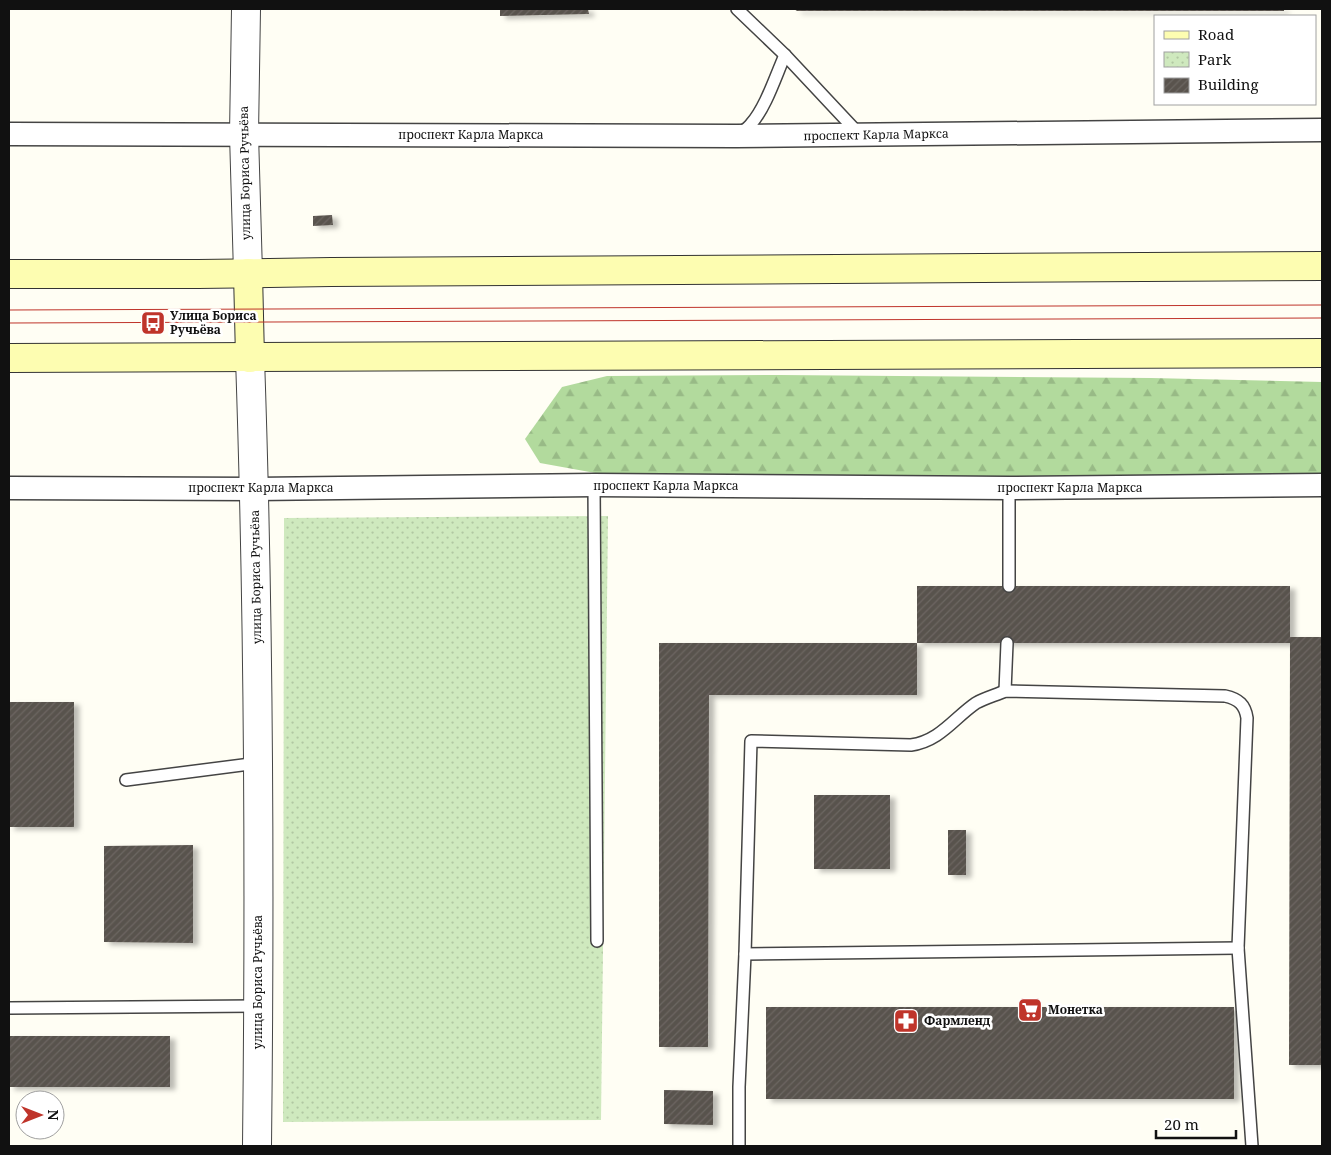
<svg xmlns="http://www.w3.org/2000/svg" width="1331" height="1155" viewBox="0 0 1331 1155" font-family="'Noto Serif',serif">
	<defs>
		<pattern id="forest-firs" width="22" height="20" patternUnits="userSpaceOnUse" patternTransform="scale(1.25)"><rect width="22" height="20" fill="#b2da9d"/><path d="M5 1l3.5 6h-7zM16 11l3.5 6h-7z" fill="#98ba86"/></pattern>
		<pattern id="park-dots" width="8" height="8" patternUnits="userSpaceOnUse" patternTransform="scale(1.25)"><rect width="8" height="8" fill="#cfe9be"/><path d="M2 2h.1M6 6h.1" fill="none" stroke="#b1c7a2" stroke-width="1.8" stroke-linecap="round"/></pattern>
		<pattern id="building-hatch" width="6" height="6" patternUnits="userSpaceOnUse" patternTransform="scale(1.25)"><rect width="6" height="6" fill="#59534d"/><path d="M-1 1l2-2M0 6l6-6M5 7l2-2" fill="none" stroke="#6c6762"/></pattern>
		<filter id="shadow"><feDropShadow dx="5.5" dy="3" stdDeviation="2.5" flood-color="#0004"/></filter>
	</defs>
	<rect width="100%" height="100%" fill="#fffef4"/>
	<!-- forest -->
	<path fill="url(#forest-firs)" d="M781 375 1151 378 1322 382V477L1178 479 612 476 540 463 525 439 562 387 607 376Z"/>
	<!-- park -->
	<path fill="url(#park-dots)" d="M608 516 601 1120 283 1122 284 518Z"/>
	<!-- building -->
	<g fill="url(#building-hatch)" filter="url(#shadow)">
		<path d="M500 9H588L589 14 500 16Z"/>
		<path d="M794 9H1284V11H797Z"/>
		<path d="M332 215 333 225 313 226V216Z"/>
		<path d="M917 586H1290V637H1322V1065H1289L1290 643H917Z"/>
		<path d="M659 643H917V695H709L708 1047H659Z"/>
		<rect x="9" y="702" width="65" height="125"/>
		<rect x="814" y="795" width="76" height="74"/>
		<rect x="948" y="830" width="18" height="45"/>
		<path d="M193 845V943L104 942V846Z"/>
		<rect x="766" y="1007" width="468" height="92"/>
		<rect x="9" y="1036" width="161" height="51"/>
		<path d="M664 1090 713 1091V1125L664 1124Z"/>
	</g>
	<g fill="none" stroke-linecap="round" stroke-linejoin="round">
		<defs>
			<g id="service">
				<path d="M737 9 785 55 859 134"/>
				<path d="M739 134C743 131 748 128 751 124 766 107 776 75 785 55"/>
				<path d="M594 485 597 941"/>
				<path d="M1009 488V586"/>
				<path d="M1005 691 1007 643"/>
				<path d="M126 780 258 763"/>
				<path d="M745 954 1238 948"/>
				<path d="M9 1008 258 1006"/>
				<path d="M739 1146V1087L745 954 751 741 911 745C940 741 954 718 976 703 985 698 996 695 1005 691L1225 696C1239 699 1245 705 1247 718L1238 948 1252 1146"/>
			</g>
			<g id="minor">
				<path d="M9 134 736 136 1322 130"/>
				<path d="M9 488 255 489 594 485 1009 488 1322 485"/>
			</g>
			<g id="tertiary">
				<path d="M246 9 244 134 248 273"/>
				<path d="M250 358C259 621 260 883 257 1146"/>
			</g>
			<g id="secondary">
				<path d="M248 273 250 358"/>
				<path d="M9 274H198L331 272 1322 266"/>
				<path d="M9 358 1322 353"/>
			</g>
		</defs>
		<!-- service casing -->
		<use href="#service" stroke="#444" stroke-width="14"/>
		<!-- minor casing -->
		<use href="#minor" stroke="#444" stroke-width="25"/>
		<!-- tertiary casing -->
		<use href="#tertiary" stroke="#444" stroke-width="30"/>
		<!-- secondary casing -->
		<use href="#secondary" stroke="#333" stroke-width="30"/>
		<!-- service -->
		<use href="#service" stroke="#fff" stroke-width="11"/>
		<!-- minor -->
		<use href="#minor" stroke="#fff" stroke-width="22"/>
		<!-- tertiary -->
		<use href="#tertiary" stroke="#fff" stroke-width="28"/>
		<!-- secondary -->
		<use href="#secondary" stroke="#fdfdb1" stroke-width="28"/>
		<!-- tram -->
		<g stroke="#bf342a" stroke-width="1">
			<path d="M9 310 1322 305"/>
			<path d="M9 323 1322 318"/>
		</g>
	</g>
	<!-- icons -->
	<defs>
		<symbol id="bus-square" viewBox="-11 -11 22 22"><rect x="-9" y="-9" width="18" height="18" rx="4" fill="#bf342a" stroke="#fff"/><path d="M-5-6H5V4H4V6H2V4H-2V6H-4V4H-5ZM-3.5-4V0h7V-4ZM-3.5 1.2v1.5H-2V1.2ZM2 1.2v1.5H3.5V1.2Z" fill="#fff"/></symbol>
		<symbol id="supermarket-square" viewBox="-11 -11 22 22"><rect x="-9" y="-9" width="18" height="18" rx="4" fill="#bf342a" stroke="#fff"/><path d="M-6-5.5h2.5l.6 2H6L4.5 2H-2.5L-4.4-4H-6ZM-1.5 3.2a1.3 1.3 0 1 0 .1 0ZM3 3.2a1.3 1.3 0 1 0 .1 0Z" fill="#fff"/></symbol>
		<symbol id="pharmacy-square" viewBox="-11 -11 22 22"><rect x="-9" y="-9" width="18" height="18" rx="4" fill="#bf342a" stroke="#fff"/><path d="M-2-6h4v4h4v4h-4v4h-4v-4h-4v-4h4Z" fill="#fff"/></symbol>
	</defs>
	<g fill-rule="evenodd">
		<use href="#bus-square" x="139" y="309" width="28" height="28"/>
		<use href="#supermarket-square" x="1016" y="996" width="28" height="28"/>
		<use href="#pharmacy-square" x="892" y="1007" width="28" height="28"/>
	</g>
	<g text-anchor="middle" stroke-width="5" stroke-linejoin="round" paint-order="stroke">
		<!-- street labels -->
		<g font-size="12" fill="#111" stroke="#fff">
			<text x="471" y="139">проспект Карла Маркса</text>
			<text transform="translate(876 135) rotate(-1)" y="4">проспект Карла Маркса</text>
			<text transform="translate(245 173) rotate(-91)" y="4">улица Бориса Ручьёва</text>
			<text x="666" y="490">проспект Карла Маркса</text>
			<text x="261" y="492">проспект Карла Маркса</text>
			<text x="1070" y="492">проспект Карла Маркса</text>
			<text transform="translate(256 577) rotate(-91)" y="4">улица Бориса Ручьёва</text>
			<text transform="translate(258 982) rotate(-90)" y="4">улица Бориса Ручьёва</text>
		</g>
		<!-- poi labels -->
		<g font-size="12" font-weight="bold" fill="#111" stroke="#fff" text-anchor="start">
			<text x="170" y="320">Улица Бориса<tspan x="170" dy="14">Ручьёва</tspan></text>
			<text x="1048" y="1014">Монетка</text>
			<text x="924" y="1025">Фармленд</text>
		</g>
	</g>
	<!-- border -->
	<rect width="1331" height="1155" fill="none" stroke="#111111" stroke-width="20"/>
	<!-- legend -->
	<rect x="1154" y="15" width="162" height="90" fill="#ffffff" stroke="#a0a0a0"/>
	<rect x="1164" y="31" width="25" height="8" fill="#fdfdb1" stroke="#a0a0a0"/>
	<text x="1198" y="40" font-size="15" fill="#111111">Road</text>
	<rect x="1164" y="52" width="25" height="15" fill="url(#park-dots)" stroke="#a0a0a0"/>
	<text x="1198" y="65" font-size="15" fill="#111111">Park</text>
	<rect x="1164" y="78" width="25" height="15" fill="url(#building-hatch)" stroke="#a0a0a0"/>
	<text x="1198" y="90" font-size="15" fill="#111111">Building</text>
	<!-- north arrow -->
	<g transform="translate(40 1115) rotate(90)"><circle r="24" fill="#ffffff" stroke="#a0a0a0"/>
	<path d="M0-4L9 19L0 12L-9 19Z" fill="#bf342a"/>
	<text y="-8" font-size="14" font-weight="bold" text-anchor="middle" fill="#111111">N</text>
	</g>
	<!-- scale -->
	<path d="M1156 1130v8h80v-8" fill="none" stroke="#111111" stroke-width="2.5"/>
	<text x="1164" y="1130" font-size="15" fill="#111111" stroke="#ffffff" stroke-width="4" paint-order="stroke">20 m</text>
</svg>
